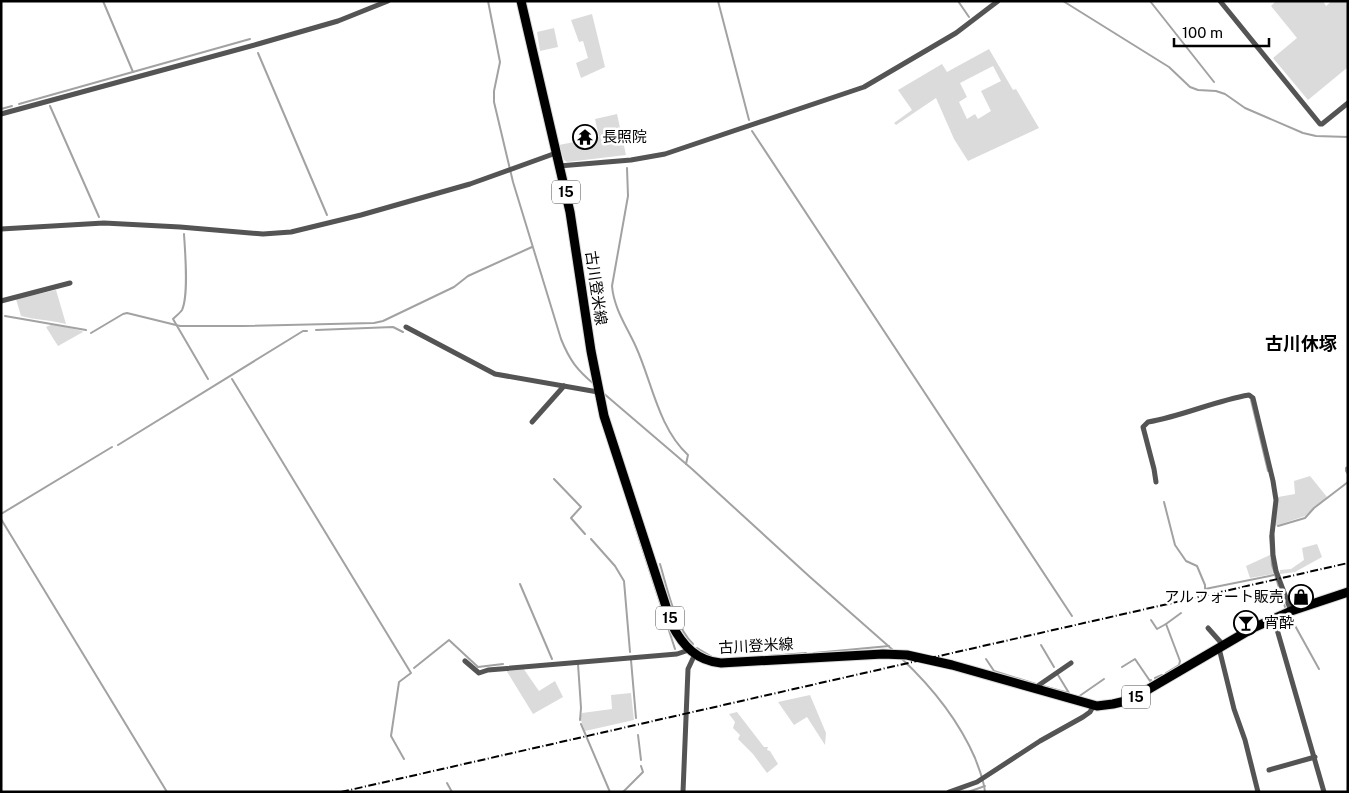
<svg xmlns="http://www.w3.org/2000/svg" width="1349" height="793" viewBox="0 0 1349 793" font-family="'Public Sans','Noto Sans JP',sans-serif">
	<rect width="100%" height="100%" fill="#fff"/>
	<!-- green -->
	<g fill="#dbdbdb" fill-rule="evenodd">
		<path d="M1276 1H1323L1326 6 1332 1H1348V67L1308 100 1273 58 1297 38 1271 6Z"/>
		<path d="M592 14 605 67 581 78 576 63 588 58 583 41 579 42 571 20Z"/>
		<path d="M554 28 558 47 540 51 537 32Z"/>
		<path d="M989 49 1013 90 1016 89 1039 128 968 161 954 139 936 98 896 125 894 123 912 110 898 90 942 64 947 72ZM993 66 1001 81 981 91 991 111 978 119 975 114 967 119 959 102 967 97 960 83Z"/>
		<path d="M617 114 626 155 567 162 564 160 559 145 599 137 595 119Z"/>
		<path d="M56 290 66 324C51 320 36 320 21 316L16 299Z"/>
		<path d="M53 324 82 331 83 332 58 346 46 327Z"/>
		<path d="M1310 476 1327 497 1305 516 1275 526 1278 497 1295 494 1294 481Z"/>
		<path d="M1317 544 1322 557 1295 572 1280 574V570L1291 569 1304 560 1302 548Z"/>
		<path d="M1270 555 1273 574 1250 578 1246 566Z"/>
		<path d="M523 668 539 691 555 681 563 697 533 714 506 670Z"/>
		<path d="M631 693 634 720 585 731 580 718 582 713 612 709 611 695Z"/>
		<path d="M810 695 826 733 825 745 807 717 794 725 778 702Z"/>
		<path d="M737 712 764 747H768L767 750 770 751 778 764 767 773 753 754 738 739 740 735 733 728 735 722 729 714Z"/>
	</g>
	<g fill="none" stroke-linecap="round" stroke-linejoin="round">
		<!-- stream -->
		<g stroke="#a2a2a2" stroke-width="2">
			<path d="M103 1 133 72"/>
			<path d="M488 1 500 62 494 91V102L513 182 561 339C570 361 577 370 595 385"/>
			<path d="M718 1 749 120"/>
			<path d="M958 1 969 17"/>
			<path d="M1063 1 1169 67 1190 87 1198 90 1216 91 1225 94 1245 108 1303 133 1316 136 1348 137"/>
			<path d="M1150 1 1214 82"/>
			<path d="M258 53 327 215"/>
			<path d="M19 104 250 39"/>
			<path d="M50 106 99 217"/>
			<path d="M1 109 12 106"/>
			<path d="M752 131 1072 616"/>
			<path d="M627 168 628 196 612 286C614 309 627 327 636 347 652 382 658 427 688 455L686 464"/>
			<path d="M184 234C185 251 189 295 182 310 180 313 176 316 173 319L208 379"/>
			<path d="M5 316 86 330"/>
			<path d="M316 330 393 327 403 332"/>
			<path d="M91 333 123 314 127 313 180 326H242L374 323 383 321 454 287 468 276 532 247"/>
			<path d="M232 379 411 673 399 682 391 736 404 759"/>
			<path d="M602 392 692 469 810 577 894 651"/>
			<path d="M1251 400 1268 471"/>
			<path d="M118 445 303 331H307"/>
			<path d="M1348 467 1346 468V471L1348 474"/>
			<path d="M554 479 581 507 571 518 585 534"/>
			<path d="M1164 502 1175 545 1186 561 1197 566 1205 585V591"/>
			<path d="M1 514 112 447"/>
			<path d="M1 519 167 792"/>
			<path d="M634 523 675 649"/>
			<path d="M1278 526 1305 518 1314 508 1348 482"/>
			<path d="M1270 536 1272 565 1285 607"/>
			<path d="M591 539 615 566 624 581 630 652"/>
			<path d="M660 564C667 587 675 627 693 644"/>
			<path d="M520 584 552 659"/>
			<path d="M1205 589 1274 575"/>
			<path d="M1151 620 1157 629 1166 624 1181 613"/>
			<path d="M1293 622 1319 669"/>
			<path d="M1041 645 1054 667"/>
			<path d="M697 648 714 658"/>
			<path d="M814 653 889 646"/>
			<path d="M768 656 806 653"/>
			<path d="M901 658C932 687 958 719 975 758 979 769 984 780 985 792"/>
			<path d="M986 659 994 671 1036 684"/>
			<path d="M631 660 636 718"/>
			<path d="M578 664 581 708 580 720"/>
			<path d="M1122 667 1135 659 1150 681 1151 680"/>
			<path d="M414 668 449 640 478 667 503 664"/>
			<path d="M1166 673 1179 665 1180 661 1166 624"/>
			<path d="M1155 678 1162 675"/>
			<path d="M1043 686 1069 693 1058 675"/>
			<path d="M1078 697 1104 679"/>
			<path d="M581 724 610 792"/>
			<path d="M638 735 641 760"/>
			<path d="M447 783 452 792"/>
			<path d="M623 792 643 772 641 766"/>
			<path d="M968 792 985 786"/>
		</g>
		<defs>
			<path id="primary" d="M521 1 570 212 591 351 604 416 672 625C683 646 697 661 721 663L883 654 907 655 952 665 1097 706 1113 704 1130 700 1253 628 1291 611 1348 592"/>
		</defs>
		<!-- primary casing -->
		<use href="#primary" stroke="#dbdbdb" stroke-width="11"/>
		<!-- minor -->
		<g stroke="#545454" stroke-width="5">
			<path d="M1220 1 1320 124H1322L1348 103"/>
			<path d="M1 114 258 44 338 21 388 1"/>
			<path d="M559 166 631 160 665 154 864 87 956 33 998 1"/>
			<path d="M1 229 104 223 180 227 263 234 291 232 361 215 470 184 556 153"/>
			<path d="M1 301 70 283"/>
			<path d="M406 327 495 374 598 392"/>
			<path d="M532 422 564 386"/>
			<path d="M1156 482 1154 469 1143 427 1148 422C1183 416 1214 401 1249 395L1253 398 1273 481 1276 500 1272 534 1273 555 1276 571 1291 611"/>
			<path d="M1274 619 1324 792"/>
			<path d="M1208 628 1224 646"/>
			<path d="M1219 648 1234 709 1245 740 1258 792"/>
			<path d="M465 661 479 673 488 670 677 654 689 650"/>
			<path d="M1038 689 1039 685 1071 663"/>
			<path d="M1269 770 1315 757"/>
			<path d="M683 792 688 669 695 654"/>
			<path d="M949 792 977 782 1040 741 1083 717 1090 712 1094 705"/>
		</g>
		<!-- primary -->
		<use href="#primary" stroke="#000" stroke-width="9"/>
		<!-- rail -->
		<path stroke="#000" stroke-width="2" stroke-dasharray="8 2.5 1 2.5" stroke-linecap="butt" d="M341 792 1348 563"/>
	</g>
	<!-- icons -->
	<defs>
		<symbol id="temple-ring" viewBox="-11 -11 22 22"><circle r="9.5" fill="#fff" stroke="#000" stroke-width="1.5"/><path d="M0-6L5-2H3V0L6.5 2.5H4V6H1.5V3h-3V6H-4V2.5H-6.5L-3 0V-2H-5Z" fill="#000"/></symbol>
		<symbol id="shop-ring" viewBox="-11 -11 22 22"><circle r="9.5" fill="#fff" stroke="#000" stroke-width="1.5"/><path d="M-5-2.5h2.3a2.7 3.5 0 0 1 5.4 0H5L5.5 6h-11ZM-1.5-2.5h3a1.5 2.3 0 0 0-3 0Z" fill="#000"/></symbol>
		<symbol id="bar-ring" viewBox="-11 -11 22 22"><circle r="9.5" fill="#fff" stroke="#000" stroke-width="1.5"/><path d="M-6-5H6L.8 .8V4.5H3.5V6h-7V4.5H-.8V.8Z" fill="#000"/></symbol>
	</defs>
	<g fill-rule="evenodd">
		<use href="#temple-ring" x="571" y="123" width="28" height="28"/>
		<use href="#shop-ring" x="1287" y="583" width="28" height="28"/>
		<use href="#bar-ring" x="1232" y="609" width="28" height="28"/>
	</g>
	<g text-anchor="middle" stroke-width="5" stroke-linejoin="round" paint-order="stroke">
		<!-- shield labels -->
		<g fill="#fff" stroke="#4c4c4c" stroke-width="1">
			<rect x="552" y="180.5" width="28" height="23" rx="4"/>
			<rect x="656" y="606.5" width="28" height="23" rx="4"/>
			<rect x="1122" y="685.5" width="28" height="23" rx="4"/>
		</g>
		<g font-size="14" font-weight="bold" fill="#000">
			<text x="566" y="197">15</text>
			<text x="670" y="623">15</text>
			<text x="1136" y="702">15</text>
		</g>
		<!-- poi labels -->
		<g font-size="15" fill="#000" stroke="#fff" text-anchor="start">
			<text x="602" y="142">長照院</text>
			<text x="1284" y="602" text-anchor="end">アルフォート販売</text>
			<text x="1264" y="628">宵酔</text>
		</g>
		<!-- street labels -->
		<g font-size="15" fill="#000" stroke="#fff">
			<text transform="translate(596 288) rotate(82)" y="5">古川登米線</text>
			<text transform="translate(756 646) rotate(-3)" y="5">古川登米線</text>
		</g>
		<!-- quarter labels -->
		<g font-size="18" font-weight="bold" fill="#000" stroke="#fff">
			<text x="1301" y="350">古川休塚</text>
		</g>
	</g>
	<!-- border -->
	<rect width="1349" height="793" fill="none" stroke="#000000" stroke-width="5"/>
	<!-- scale -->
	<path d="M1174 38v8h95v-8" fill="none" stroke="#000000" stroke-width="2.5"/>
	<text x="1182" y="38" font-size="15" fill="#000000" stroke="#ffffff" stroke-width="4" paint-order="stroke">100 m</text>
</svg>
